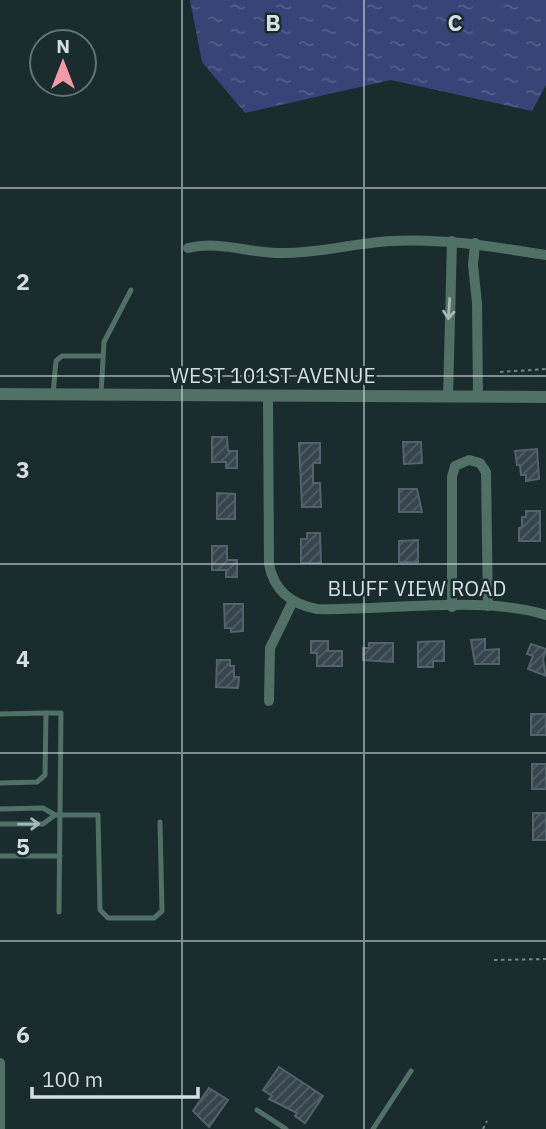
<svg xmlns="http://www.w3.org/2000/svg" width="546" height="1129" viewBox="0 0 546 1129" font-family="'IBM Plex Sans',sans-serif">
	<defs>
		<pattern id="water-ripples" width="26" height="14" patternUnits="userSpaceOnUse" patternTransform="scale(1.75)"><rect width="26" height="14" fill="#384478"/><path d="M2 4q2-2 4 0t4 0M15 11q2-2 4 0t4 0" fill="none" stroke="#545f8b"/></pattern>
		<pattern id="building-hatch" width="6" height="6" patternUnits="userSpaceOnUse" patternTransform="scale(1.75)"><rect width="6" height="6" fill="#37454e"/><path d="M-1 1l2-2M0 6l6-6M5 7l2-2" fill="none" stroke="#535f67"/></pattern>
	</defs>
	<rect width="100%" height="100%" fill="#1a2c2e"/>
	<!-- water -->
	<path fill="url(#water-ripples)" d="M190 0H546V85L532 111 391 80 245 113 202 62Z"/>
	<!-- building -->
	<g fill="url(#building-hatch)" stroke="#54626c" stroke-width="2">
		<path d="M212 437H227L228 451H237V468H226V462H212Z"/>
		<path d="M403 442H421L422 463 404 464Z"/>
		<path d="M299 443H320V463H313V483H320L321 507H302Z"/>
		<path d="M537 449 539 479 526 481V475H521L520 465H517L515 451Z"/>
		<path d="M399 489H417L422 512H399Z"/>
		<path d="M217 493 235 494V519H217Z"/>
		<path d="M526 511H540V541H519V528L522 527V517H526Z"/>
		<path d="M307 533H320L321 563H301V539H307Z"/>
		<path d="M418 540V562H399V541Z"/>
		<path d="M212 546H227V560H237V577H226V570H212Z"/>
		<path d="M224 604H243V631L231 632V628H225Z"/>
		<path d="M485 639V650L499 649V664H475L471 640Z"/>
		<path d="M311 641H328V651H342V666H317V653H311Z"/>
		<path d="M444 641V661H433V667H418V642Z"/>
		<path d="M369 643H393V662L363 660V648H369Z"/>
		<path d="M531 644 546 649 543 659 546 676 528 669 533 656 527 654Z"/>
		<path d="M217 660H230V666H234V677H239L238 688 216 687Z"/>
		<rect x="531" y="714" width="15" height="21"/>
		<rect x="532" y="764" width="14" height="25"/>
		<rect x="533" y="813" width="13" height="27"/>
		<path d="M279 1067 323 1096 305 1123 295 1116 297 1113 269 1099 272 1096 263 1090Z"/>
		<path d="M209 1088 228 1100 209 1127 193 1111Z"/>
	</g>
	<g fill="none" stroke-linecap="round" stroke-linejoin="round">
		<!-- path -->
		<g stroke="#778587" stroke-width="2" stroke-dasharray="3.5 3.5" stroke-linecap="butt">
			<path d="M500 372 546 369"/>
			<path d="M494 960 546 959"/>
			<path d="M483 1129 487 1121"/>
		</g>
		<!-- service -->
		<g stroke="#517066" stroke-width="5">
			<path d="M53 394 56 361 62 356H102"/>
			<path d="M101 394 104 342 131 290"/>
			<path d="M46 713H61L59 912"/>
			<path d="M0 714 46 713 45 775 37 782 0 783"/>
			<path d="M0 809 43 808 55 815H98L100 910 108 918H154L162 911 160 822"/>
			<path d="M0 824H43L55 815"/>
			<path d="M0 856H60"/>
			<path d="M257 1110 286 1129"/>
			<path d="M373 1129 411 1071"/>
		</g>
		<!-- minor -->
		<g stroke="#517066" stroke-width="10">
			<path d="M475 243 473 265 477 303 478 397"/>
			<path d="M188 248C221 240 250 254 284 253 320 253 355 243 391 241 444 238 494 247 546 255"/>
			<path d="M268 396 269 564C274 591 291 604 317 609 384 611 486 595 546 615"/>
			<path d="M448 397 452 241"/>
			<path d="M452 607V477L455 466 469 460 480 463 486 472 488 606"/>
			<path d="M269 701 270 648 293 601"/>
			<path d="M0 1129V1063"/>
		</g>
		<!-- tertiary -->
		<path stroke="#517066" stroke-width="12" d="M0 394 546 397"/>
	</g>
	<!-- one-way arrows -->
	<defs><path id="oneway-shaft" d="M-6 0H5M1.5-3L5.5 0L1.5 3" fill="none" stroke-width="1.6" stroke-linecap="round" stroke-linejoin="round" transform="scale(1.75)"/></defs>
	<g stroke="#a7b8b6">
		<use href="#oneway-shaft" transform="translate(449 309) rotate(94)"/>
		<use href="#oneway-shaft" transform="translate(29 824) rotate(-1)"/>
	</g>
	<!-- grid -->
	<path fill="none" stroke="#d5dfe1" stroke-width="2" stroke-opacity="0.55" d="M182 0V1129M364 0V1129M0 188H546M0 376H546M0 564H546M0 753H546M0 941H546"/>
	<g text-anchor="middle" stroke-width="5" stroke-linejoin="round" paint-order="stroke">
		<!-- street labels -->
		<g font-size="21" fill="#d5dfe1" stroke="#1a2c2e">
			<text x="273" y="383">WEST 101ST AVENUE</text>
			<text x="417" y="596">BLUFF VIEW ROAD</text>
		</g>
	</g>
	<g font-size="23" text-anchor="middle" font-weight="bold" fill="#d5dfe1" stroke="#1a2c2e" stroke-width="5" stroke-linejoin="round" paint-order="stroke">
		<text x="273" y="31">B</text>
		<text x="455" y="31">C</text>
		<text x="23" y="290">2</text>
		<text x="23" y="478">3</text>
		<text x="23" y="667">4</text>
		<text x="23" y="855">5</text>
		<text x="23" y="1043">6</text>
	</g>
	<!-- north arrow -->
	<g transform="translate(63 63)"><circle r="33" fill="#1a2c2e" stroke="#657476" stroke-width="2"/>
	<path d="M0-5L12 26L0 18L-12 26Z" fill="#f49aa6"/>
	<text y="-10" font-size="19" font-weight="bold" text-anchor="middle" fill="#d5dfe1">N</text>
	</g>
	<!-- scale -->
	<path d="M32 1087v10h166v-10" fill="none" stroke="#d5dfe1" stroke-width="3.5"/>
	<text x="42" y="1087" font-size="21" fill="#d5dfe1" stroke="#1a2c2e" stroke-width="5" paint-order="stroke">100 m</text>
</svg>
